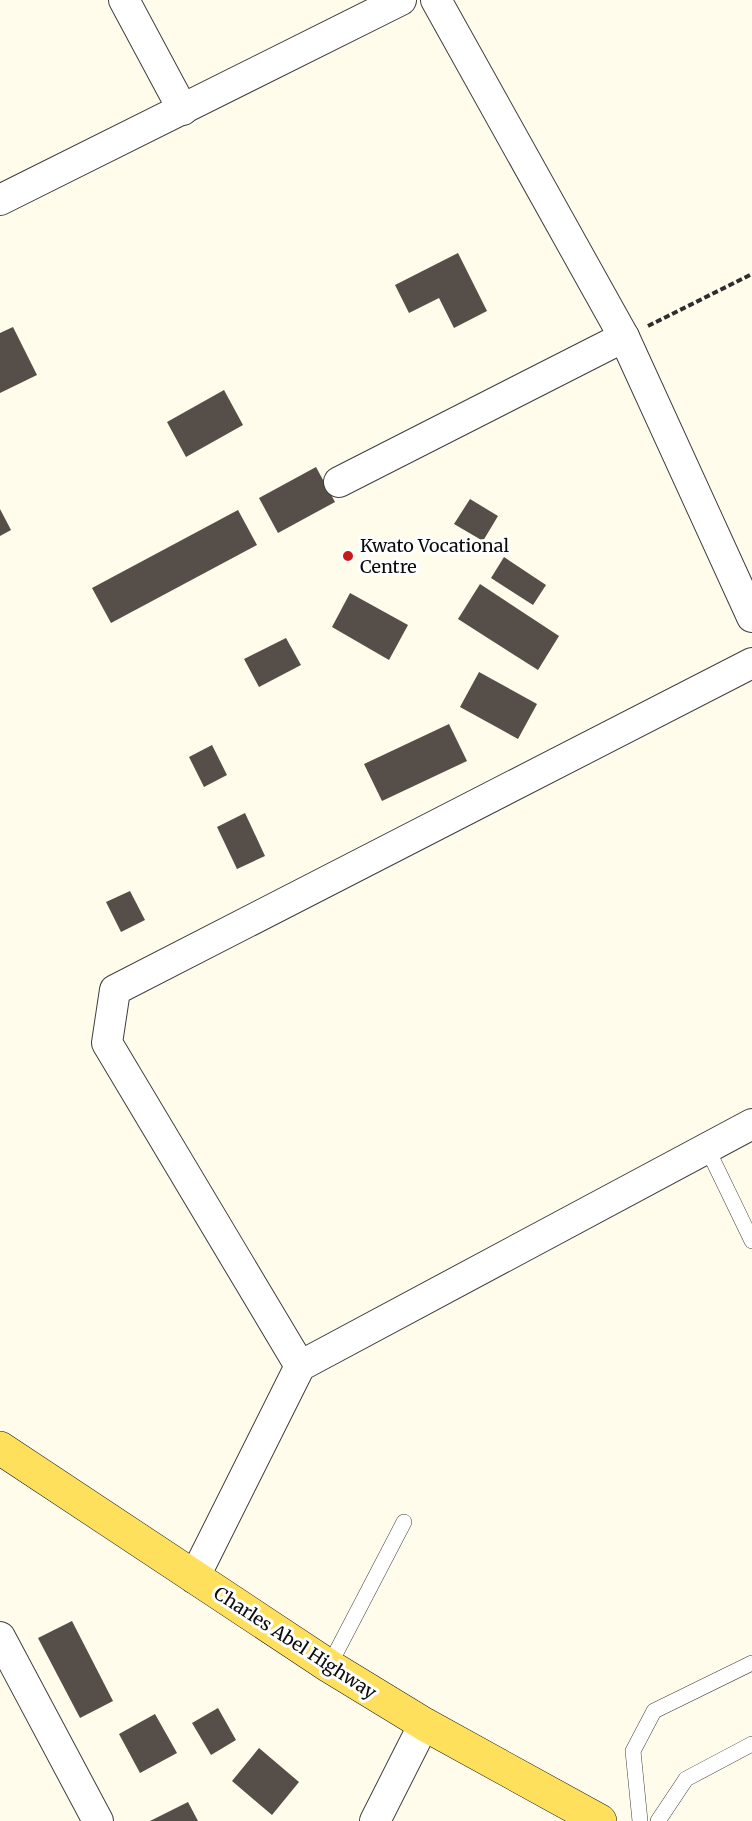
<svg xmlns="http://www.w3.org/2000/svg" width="752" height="1821" viewBox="0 0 752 1821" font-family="Merriweather,serif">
	<rect width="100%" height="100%" fill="#fffcec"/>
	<!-- building -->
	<g fill="#564e48">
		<path d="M458 253 487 311 454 328 439 298 409 313 395 285Z"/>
		<path d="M13 327 37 375 0 393V333Z"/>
		<path d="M224 390 243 425 186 457 167 422Z"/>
		<path d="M316 467 335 502 278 533 259 498Z"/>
		<path d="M470 499 498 516 483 541 454 524Z"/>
		<path d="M0 509 11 530 0 536Z"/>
		<path d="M238 510 257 545 111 623 92 588Z"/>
		<path d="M504 557 546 585 533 605 491 578Z"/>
		<path d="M480 584 559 636 538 670 458 619Z"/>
		<path d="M350 593 408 625 389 660 332 627Z"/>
		<path d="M286 638 301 665 259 687 244 659Z"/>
		<path d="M479 672 537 704 518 739 460 707Z"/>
		<path d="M449 724 467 761 382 801 364 764Z"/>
		<path d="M212 745 227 775 204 787 189 757Z"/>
		<path d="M245 813 265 856 237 869 217 827Z"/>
		<path d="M130 891 145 920 121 932 106 902Z"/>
		<path d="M72 1621 113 1701 80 1718 38 1638Z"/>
		<path d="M218 1708 236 1740 211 1755 192 1723Z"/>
		<path d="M155 1714 177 1753 140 1773 119 1734Z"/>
		<path d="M259 1748 299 1782 272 1815 232 1781Z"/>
		<path d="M188 1802 198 1821H150Z"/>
	</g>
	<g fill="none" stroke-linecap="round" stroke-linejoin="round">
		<defs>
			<g id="lane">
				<path d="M707 1148 752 1241"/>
				<path d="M329 1666 404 1522"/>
				<path d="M640 1821 633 1751 654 1711 752 1663"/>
				<path d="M658 1821 686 1779 752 1744"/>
			</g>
			<g id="street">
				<path d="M124 0 183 110"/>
				<path d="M436 0 624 337 752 617"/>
				<path d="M0 200 401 0"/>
				<path d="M339 482 624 337"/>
				<path d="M300 1366 107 1043 115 990 752 663"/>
				<path d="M194 1578 300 1366 752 1124"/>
				<path d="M0 1637 98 1821"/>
				<path d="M375 1821 424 1724"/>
			</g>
			<path id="primary" d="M0 1448 329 1666 424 1724 600 1821"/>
		</defs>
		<!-- lane casing -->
		<use href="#lane" stroke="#3f3f3f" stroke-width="16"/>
		<!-- street casing -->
		<use href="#street" stroke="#3f3f3f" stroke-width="32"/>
		<!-- primary casing -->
		<use href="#primary" stroke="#1d1d1d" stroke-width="34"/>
		<!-- path -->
		<path stroke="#2e2e2e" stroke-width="4" stroke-dasharray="6 3" stroke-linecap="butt" d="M648 326 752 274"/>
		<!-- lane -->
		<use href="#lane" stroke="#fff" stroke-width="15"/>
		<!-- street -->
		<use href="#street" stroke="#fff" stroke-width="30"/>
		<!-- primary -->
		<use href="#primary" stroke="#ffe05c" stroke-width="33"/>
	</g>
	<!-- markers -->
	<circle fill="#c71a19" stroke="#fff" stroke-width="2" cx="348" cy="556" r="6"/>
	<g text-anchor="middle" stroke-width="6" stroke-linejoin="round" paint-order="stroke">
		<!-- poi labels -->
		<g font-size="18" fill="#0c0c0c" stroke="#fff" text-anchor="start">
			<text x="360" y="552">Kwato Vocational<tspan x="360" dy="21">Centre</tspan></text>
		</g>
		<!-- street labels -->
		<g font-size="18" fill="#0c0c0c" stroke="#fff">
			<text transform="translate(295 1643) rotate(33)" y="6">Charles Abel Highway</text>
		</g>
	</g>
</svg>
